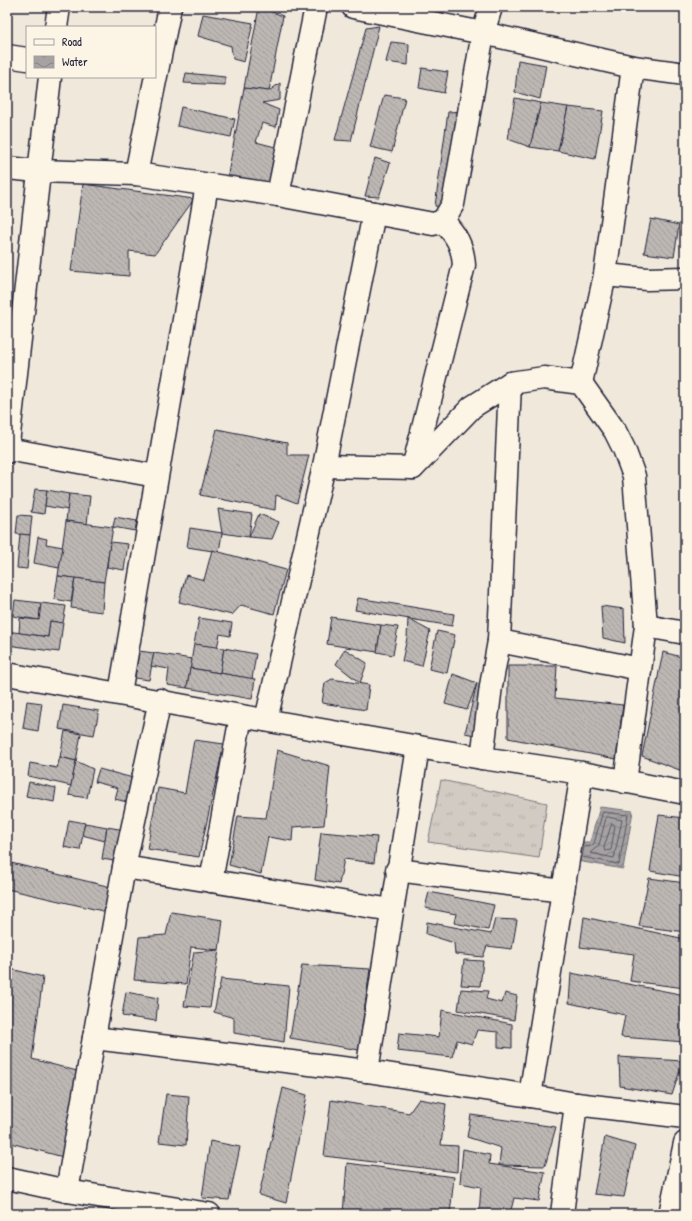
<svg xmlns="http://www.w3.org/2000/svg" width="692" height="1221" viewBox="0 0 692 1221" font-family="'Patrick Hand',sans-serif">
	<defs>
		<pattern id="grass-tufts" width="24" height="20" patternUnits="userSpaceOnUse"><rect width="24" height="20" fill="#d1cbc3"/><path d="M3 7l-1-3M5 7V3M7 7l1-3M15 17l-1-3M17 17v-4M19 17l1-3" fill="none" stroke="#b3aea8"/></pattern>
		<pattern id="water-waves" width="16" height="10" patternUnits="userSpaceOnUse"><rect width="16" height="10" fill="#a6a2a2"/><path d="M0 5q4-4 8 0t8 0" fill="none" stroke="#878485"/></pattern>
		<pattern id="building-back-hatch" width="6" height="6" patternUnits="userSpaceOnUse"><rect width="6" height="6" fill="#bcb7b3"/><path d="M-1 5l2 2M0 0l6 6M5-1l2 2" fill="none" stroke="#a19d9b"/></pattern>
	</defs>
	<rect width="100%" height="100%" fill="#efe8db"/>
	<filter id="ink" filterUnits="userSpaceOnUse"><feTurbulence type="fractalNoise" baseFrequency=".025" numOctaves="2"/><feDisplacementMap in="SourceGraphic" scale="8" xChannelSelector="R" yChannelSelector="G"/><feConvolveMatrix kernelMatrix="1 2 1 2 8 2 1 2 1" color-interpolation-filters="sRGB"/></filter>
	<g filter="url(#ink)">
		<!-- grass -->
		<path fill="url(#grass-tufts)" stroke="#7a767f" d="M441 780 547 803 539 858 428 842Z"/>
		<!-- water -->
		<path fill="url(#water-waves)" stroke="#716f79" d="M600 807 633 811 623 869 577 861 581 842H590Z"/>
		<g fill="none" stroke-linecap="round" stroke-linejoin="round">
			<!-- shore -->
			<g stroke="#575564" stroke-width="1">
				<path d="M603 812 628 815 619 864 582 857 584 847 591 846 594 843Z"/>
				<path d="M608 817 622 820 614 858 590 853 599 845 606 818Z"/>
				<path d="M612 824 615 826 611 850 605 851 604 848Z"/>
			</g>
		</g>
		<!-- building -->
		<g fill="url(#building-back-hatch)" stroke="#22223b">
			<path d="M259 7 283 16 269 91 244 88Z"/>
			<path d="M203 14 253 23 244 62 233 59 231 46 198 36Z"/>
			<path d="M379 26 351 141 335 140 366 28Z"/>
			<path d="M391 42 409 44 408 65 386 62Z"/>
			<path d="M518 60 546 65 540 99 515 92Z"/>
			<path d="M422 68 448 72 444 93 419 88Z"/>
			<path d="M186 73 225 77V85L184 83Z"/>
			<path d="M280 83V100L262 103 279 110 276 127 262 123 256 142 283 149 274 188 227 179 244 88 269 91Z"/>
			<path d="M384 95 405 98 392 152 370 147Z"/>
			<path d="M515 98 541 103 530 147 508 139Z"/>
			<path d="M541 103 568 107 558 151 530 147Z"/>
			<path d="M181 107 235 119 231 137 177 126Z"/>
			<path d="M568 107 603 111 595 159 558 151Z"/>
			<path d="M464 111 451 209 435 206 448 112Z"/>
			<path d="M375 158 390 163 379 197 365 196Z"/>
			<path d="M83 184 194 199 155 254 129 251V276L71 271Z"/>
			<path d="M651 219 679 225 674 257 644 253Z"/>
			<path d="M217 429 287 443V455H309L297 503 276 495 275 510 200 495Z"/>
			<path d="M35 489 47 490 44 514 31 512Z"/>
			<path d="M47 490 69 494 68 510 45 506Z"/>
			<path d="M69 494 90 496 87 524 66 521Z"/>
			<path d="M218 509 252 514 249 537 222 533Z"/>
			<path d="M259 514 279 522 272 539 249 537Z"/>
			<path d="M18 515 32 516 30 535 16 534Z"/>
			<path d="M115 517 137 521 135 531 113 527Z"/>
			<path d="M66 521 113 527 104 582 58 576Z"/>
			<path d="M190 528 222 533 219 552 187 547Z"/>
			<path d="M20 534 30 535 27 569 17 568Z"/>
			<path d="M38 537 47 539 46 544 63 547 59 568 34 563Z"/>
			<path d="M110 542 128 544 124 570 107 567Z"/>
			<path d="M212 550 286 570 274 614 241 605 232 615 179 602 186 575 204 580Z"/>
			<path d="M58 576 75 578 71 602 54 599Z"/>
			<path d="M75 578 104 582 102 612 71 608Z"/>
			<path d="M358 598 454 614 452 626 355 610Z"/>
			<path d="M15 600 41 603 39 620 13 616Z"/>
			<path d="M41 603 66 606 63 623 50 621 48 637 19 633 20 618 39 620Z"/>
			<path d="M601 606 624 609 625 643 603 638Z"/>
			<path d="M331 617 381 625 377 652 327 644Z"/>
			<path d="M199 618 232 623 230 636 220 634 217 648 194 644Z"/>
			<path d="M408 619 430 631 422 666 402 661 407 638Z"/>
			<path d="M50 621 63 623 59 652 7 645V631L48 637Z"/>
			<path d="M381 625 398 627 393 655 377 652Z"/>
			<path d="M437 631 455 635 447 673 429 669Z"/>
			<path d="M194 644 224 648 220 673 190 668Z"/>
			<path d="M224 648 256 654 252 679 220 673Z"/>
			<path d="M345 649 367 663 360 683 336 664Z"/>
			<path d="M139 651 154 653 149 680 135 678Z"/>
			<path d="M663 652 685 658V772L642 756Z"/>
			<path d="M154 653 192 659 187 688 167 685 169 669 151 666Z"/>
			<path d="M508 666H557L555 698 623 705 616 759 508 738Z"/>
			<path d="M190 668 255 679 252 699 187 688Z"/>
			<path d="M453 674 477 683 467 710 445 704Z"/>
			<path d="M332 679 369 685 366 710 322 703 325 683Z"/>
			<path d="M477 683 491 686 479 736 465 733Z"/>
			<path d="M27 701 42 703 38 731 23 728Z"/>
			<path d="M63 705 99 711 94 735 59 729Z"/>
			<path d="M65 731 81 734 76 761 60 757Z"/>
			<path d="M194 740 224 744 199 857 147 849 158 788 185 793Z"/>
			<path d="M277 750 330 766 324 825 293 827 292 841 268 837 261 874 229 865 238 816 266 818Z"/>
			<path d="M60 757 76 761 71 786 28 776 30 763 57 768Z"/>
			<path d="M76 761 93 769 87 798 69 795Z"/>
			<path d="M99 769 133 778 127 802 115 799 118 788 95 782Z"/>
			<path d="M29 782 56 788 54 802 26 796Z"/>
			<path d="M659 815 685 818V877L650 871Z"/>
			<path d="M69 820 85 823 80 850 64 847Z"/>
			<path d="M85 823 107 827 105 841 82 835Z"/>
			<path d="M107 827 125 830 120 862 102 859Z"/>
			<path d="M321 832 377 837 374 863 344 859 339 884 315 880Z"/>
			<path d="M7 862 111 887 107 912 7 889Z"/>
			<path d="M649 878 685 883V932L639 926Z"/>
			<path d="M429 892 494 905 488 930 454 923 456 914 425 908Z"/>
			<path d="M171 912 223 920 219 950 191 947 186 984 134 980 139 937 166 935Z"/>
			<path d="M584 917 685 939V988L630 981 634 954 580 947Z"/>
			<path d="M495 919 517 920 512 949 487 946 483 957 455 954 454 943 426 934 427 922 491 934Z"/>
			<path d="M219 950 210 1008 184 1006 194 952Z"/>
			<path d="M464 960 483 961 480 986 461 985Z"/>
			<path d="M302 965 370 969 359 1050 290 1038Z"/>
			<path d="M7 968 43 977 32 1059 88 1074 63 1157 7 1142Z"/>
			<path d="M571 973 685 995V1042L621 1037 625 1015 569 1003Z"/>
			<path d="M221 979 289 986 284 1042 234 1033V1018L214 1012Z"/>
			<path d="M461 989 488 991 486 999 502 1003 505 993 517 996 514 1020 458 1010Z"/>
			<path d="M126 992 158 998 156 1021 122 1016Z"/>
			<path d="M442 1010 512 1024V1048L498 1047V1032L477 1030 472 1044 457 1040 452 1057 397 1051 399 1033 439 1037Z"/>
			<path d="M619 1057 683 1061 672 1095 620 1086Z"/>
			<path d="M283 1088 307 1095 286 1203 259 1195Z"/>
			<path d="M166 1094 189 1096 186 1145 159 1142Z"/>
			<path d="M419 1099 446 1104 441 1145 458 1146 457 1172 324 1156 331 1100 409 1113Z"/>
			<path d="M471 1115 556 1127 545 1166 499 1165 501 1148 467 1137Z"/>
			<path d="M605 1137 635 1146 624 1197 594 1194Z"/>
			<path d="M210 1141 240 1147 229 1200 202 1198Z"/>
			<path d="M463 1149 490 1155 489 1164 545 1172 539 1201 514 1198 510 1214H479L481 1187 460 1183Z"/>
			<path d="M347 1163 454 1177 450 1214H343Z"/>
		</g>
		<g fill="none" stroke-linecap="round" stroke-linejoin="round">
			<defs>
				<g id="minor">
					<path d="M353 7 483 33 633 67 685 74"/>
					<path d="M56 27 59 7"/>
					<path d="M7 56 27 59"/>
					<path d="M7 168 38 171 136 174 278 195 433 224 443 221 453 204 483 33 491 7"/>
					<path d="M136 174 170 7"/>
					<path d="M278 195 316 7"/>
					<path d="M605 275 647 279 685 278"/>
					<path d="M581 383 605 275 633 67"/>
					<path d="M7 449 156 476"/>
					<path d="M7 452 50 77"/>
					<path d="M324 466 413 468 464 265C463 246 456 235 443 221"/>
					<path d="M413 468 472 407 510 383 544 378 581 383 615 431 624 449 634 476 646 626 625 782"/>
					<path d="M646 626 685 633"/>
					<path d="M499 641 640 669"/>
					<path d="M7 674 241 716 482 758 582 773 685 793"/>
					<path d="M120 693 207 185"/>
					<path d="M266 720 324 466 374 213"/>
					<path d="M482 758 491 686 499 641 510 383"/>
					<path d="M582 773 530 1096 576 1104 685 1117"/>
					<path d="M124 867 392 910"/>
					<path d="M397 870 563 891"/>
					<path d="M211 881 241 716"/>
					<path d="M94 1038 367 1071 530 1096"/>
					<path d="M367 1071 418 747"/>
					<path d="M7 1178 67 1191 209 1214"/>
					<path d="M67 1191 124 867 160 700"/>
					<path d="M562 1214 576 1104"/>
					<path d="M670 1214 685 1143"/>
				</g>
			</defs>
			<!-- minor casing -->
			<use href="#minor" stroke="#22223b" stroke-width="25"/>
			<!-- minor -->
			<use href="#minor" stroke="#fcf5e5" stroke-width="22"/>
		</g>
	</g>
	<!-- margin -->
	<rect width="692" height="1221" fill="none" stroke="#fcf5e5" stroke-width="24"/>
	<rect x="12" y="12" width="668" height="1197" fill="none" stroke="#22223b" stroke-width="1.5" filter="url(#ink)"/>
	<!-- legend -->
	<rect x="26" y="26" width="130" height="52" fill="#fcf5e5" stroke="#a5a1a1"/>
	<rect x="34" y="39" width="20" height="6" fill="#fcf5e5" stroke="#a5a1a1"/>
	<text x="62" y="46" font-size="12" fill="#22223b">Road</text>
	<rect x="34" y="56" width="20" height="12" fill="url(#water-waves)" stroke="#a5a1a1"/>
	<text x="62" y="66" font-size="12" fill="#22223b">Water</text>
</svg>
